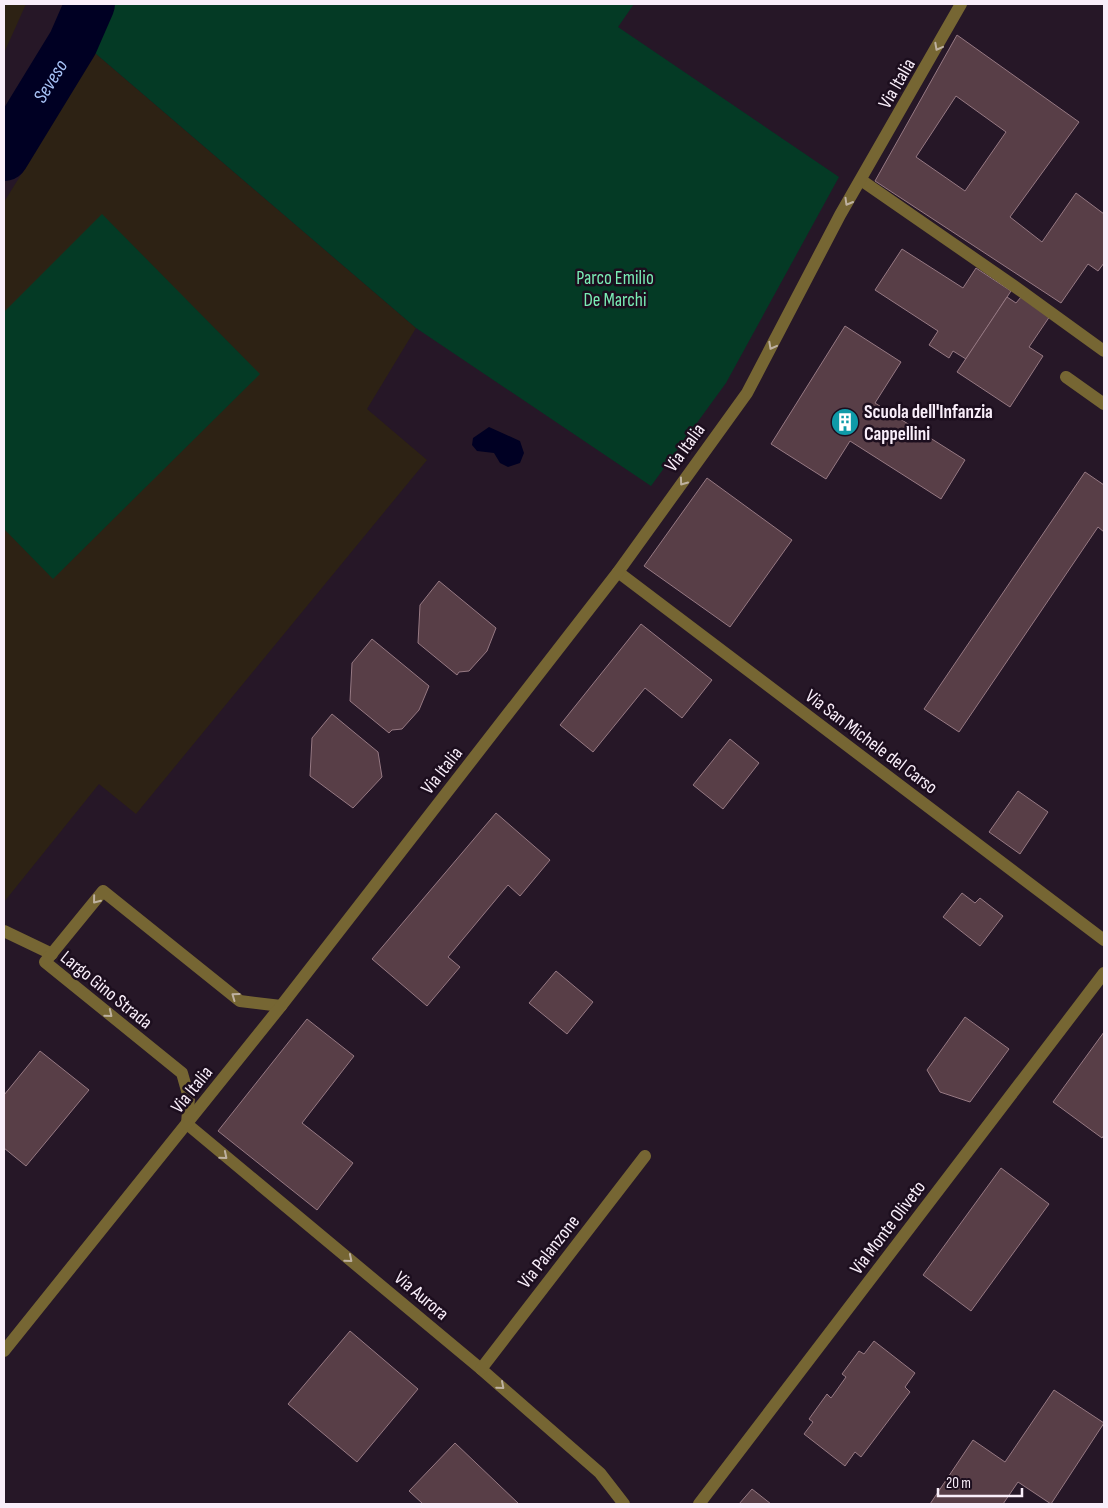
<svg xmlns="http://www.w3.org/2000/svg" width="1108" height="1508" viewBox="0 0 1108 1508" font-family="'Sofia Sans Condensed',sans-serif">
	<rect width="100%" height="100%" fill="#261727"/>
	<!-- education -->
	<g fill="#2d2214">
		<path d="M4 4H26L4 53Z"/>
		<path d="M88 47 416 328 367 409 427 460 136 814 99 784 4 902V202L37 149Z"/>
	</g>
	<!-- green -->
	<g fill="#043a25">
		<path d="M103 4H634L618 27 839 177 726 383 651 486 416 328 88 47Z"/>
		<path d="M102 214 260 374 53 579 4 529V312Z"/>
	</g>
	<!-- water -->
	<path fill="#000023" d="M489 427 520 441 524 453 520 463 508 467 500 463 494 453 477 451 472 445 473 438Z"/>
	<g fill="none" stroke-linecap="round" stroke-linejoin="round">
		<!-- river -->
		<path stroke="#000023" stroke-width="50" id="s1" d="M4 156 73 43 90 4"/>
	</g>
	<!-- building -->
	<g fill="#583e47" stroke="#967983" fill-rule="evenodd">
		<path d="M957 35 1079 122 1010 217 1042 242 1076 193 1104 214V263L1098 271 1088 264 1061 303 875 181ZM956 96 1006 132 965 191 916 157Z"/>
		<path d="M902 249 963 288 976 268 1011 291 966 359 953 351 949 358 929 345 938 331 875 290Z"/>
		<path d="M1007 297 1016 303 1021 297 1050 316 1029 347 1043 356 1010 407 957 372Z"/>
		<path d="M845 326 901 362 875 403 965 460 941 499 850 441 826 479 771 444Z"/>
		<path d="M1085 472 1104 485V532L1098 527 959 732 924 709Z"/>
		<path d="M707 478 792 540 730 627 644 566Z"/>
		<path d="M439 581 496 628 487 651 469 671 459 672 457 675 418 643 420 605Z"/>
		<path d="M641 624 712 680 682 718 645 688 593 752 560 725Z"/>
		<path d="M372 639 429 686 419 710 402 729 392 730 389 733 350 701 352 663Z"/>
		<path d="M332 714 378 752 382 777 353 808 310 776 312 738Z"/>
		<path d="M730 739 759 763 723 809 693 785Z"/>
		<path d="M1018 791 1048 812 1020 854 989 832Z"/>
		<path d="M496 813 550 860 520 896 508 885 448 957 460 967 427 1006 372 959Z"/>
		<path d="M962 893 975 903 980 898 1003 916 980 946 943 917Z"/>
		<path d="M556 971 593 1002 567 1034 529 1003Z"/>
		<path d="M965 1017 1009 1049 970 1102 940 1092 927 1070Z"/>
		<path d="M307 1019 354 1056 302 1123 353 1163 317 1210 218 1131Z"/>
		<path d="M1104 1032V1135L1102 1138 1053 1102Z"/>
		<path d="M40 1051 89 1090 26 1166 4 1148V1095Z"/>
		<path d="M1001 1168 1049 1204 971 1311 923 1275Z"/>
		<path d="M350 1331 418 1389 357 1462 288 1404Z"/>
		<path d="M874 1341 915 1373 905 1387 910 1392 861 1457 855 1452 845 1466 804 1434 813 1422 809 1419 827 1394 831 1398 846 1377 842 1374 859 1351 864 1354Z"/>
		<path d="M1054 1390 1104 1423 1051 1504 1018 1482 1003 1504H930L973 1440 1005 1462Z"/>
		<path d="M455 1443 519 1504H423L409 1491Z"/>
		<path d="M752 1489 771 1504H739Z"/>
	</g>
	<g fill="none" stroke-linecap="round" stroke-linejoin="round">
		<!-- minor -->
		<g stroke="#766633" stroke-width="12">
			<path d="M861 180 1014 286 1104 351"/>
			<path d="M1066 377 1104 404"/>
			<path d="M618 572 1104 940"/>
			<path d="M4 931 52 954"/>
			<path d="M281 1006 240 1001 103 891 45 962 182 1073 189 1098 187 1124 481 1369 600 1473 624 1504"/>
			<path d="M4 1351 281 1006 618 572 747 393 840 215 961 4"/>
			<path d="M481 1369 645 1156"/>
			<path d="M699 1504 1104 973"/>
		</g>
	</g>
	<!-- one-way arrows -->
	<defs><path id="oneway-chevron" d="M-2-3.5L2.5 0L-2 3.5" fill="none" stroke-width="1.6" stroke-linecap="round" stroke-linejoin="round" transform="scale(1.25)"/></defs>
	<g stroke="#beb1a0">
		<use href="#oneway-chevron" transform="translate(938 47) rotate(118)"/>
		<use href="#oneway-chevron" transform="translate(848 202) rotate(120)"/>
		<use href="#oneway-chevron" transform="translate(772 346) rotate(118)"/>
		<use href="#oneway-chevron" transform="translate(683 482) rotate(126)"/>
		<use href="#oneway-chevron" transform="translate(96 900) rotate(129)"/>
		<use href="#oneway-chevron" transform="translate(235 996) rotate(-144)"/>
		<use href="#oneway-chevron" transform="translate(109 1014) rotate(39)"/>
		<use href="#oneway-chevron" transform="translate(224 1156) rotate(40)"/>
		<use href="#oneway-chevron" transform="translate(349 1259) rotate(40)"/>
		<use href="#oneway-chevron" transform="translate(501 1386) rotate(41)"/>
	</g>
	<!-- icons -->
	<defs>
		<symbol id="building-disc" viewBox="-11 -11 22 22"><circle r="9.5" fill="#0f9aa8" stroke="#1c0e1e"/><path d="M-4-6H4V6H1V3H-1V6H-4ZM-2.5-4.3h1.7v1.8h-1.7ZM.8-4.3h1.7v1.8H.8ZM-2.5-1h1.7V.8h-1.7ZM.8-1h1.7V.8H.8Z" fill="#fff"/></symbol>
	</defs>
	<g fill-rule="evenodd">
		<use href="#building-disc" x="829" y="406" width="32" height="32"/>
	</g>
	<g text-anchor="middle" stroke-width="5" stroke-linejoin="round" paint-order="stroke">
		<!-- street labels -->
		<g font-size="19" fill="#f9eefa" stroke="#1c0e1e">
			<text transform="translate(896 83) rotate(-60)" y="7">Via Italia</text>
			<text transform="translate(684 447) rotate(-54)" y="7">Via Italia</text>
			<text transform="translate(872 741) rotate(37)" y="7">Via San Michele del Carso</text>
			<text transform="translate(441 770) rotate(-52)" y="7">Via Italia</text>
			<text transform="translate(107 989) rotate(39)" y="7">Largo Gino Strada</text>
			<text transform="translate(191 1089) rotate(-51)" y="7">Via Italia</text>
			<text transform="translate(887 1227) rotate(-53)" y="7">Via Monte Oliveto</text>
			<text transform="translate(548 1251) rotate(-52)" y="7">Via Palanzone</text>
			<text transform="translate(422 1295) rotate(40)" y="7">Via Aurora</text>
		</g>
		<!-- park labels -->
		<g font-size="19" fill="#7aedb5" stroke="#1c0e1e">
			<text x="615" y="284">Parco Emilio<tspan x="615" dy="22">De Marchi</tspan></text>
		</g>
		<!-- poi labels -->
		<g font-size="19" font-weight="bold" fill="#f9eefa" stroke="#1c0e1e" text-anchor="start">
			<text x="864" y="418">Scuola dell'Infanzia<tspan x="864" dy="22">Cappellini</tspan></text>
		</g>
		<!-- water labels -->
		<g font-size="20" font-style="italic" fill="#a6c1f5" stroke="#1c0e1e">
			<text dy="7" stroke="none"><textPath href="#s1" startOffset="88">Seveso</textPath></text>
		</g>
	</g>
	<!-- border -->
	<rect width="1108" height="1508" fill="none" stroke="#f9eefa" stroke-width="10"/>
	<!-- scale -->
	<path d="M938 1488v8h84v-8" fill="none" stroke="#f9eefa" stroke-width="2.5"/>
	<text x="946" y="1488" font-size="15" fill="#f9eefa" stroke="#1c0e1e" stroke-width="4" paint-order="stroke">20 m</text>
</svg>
